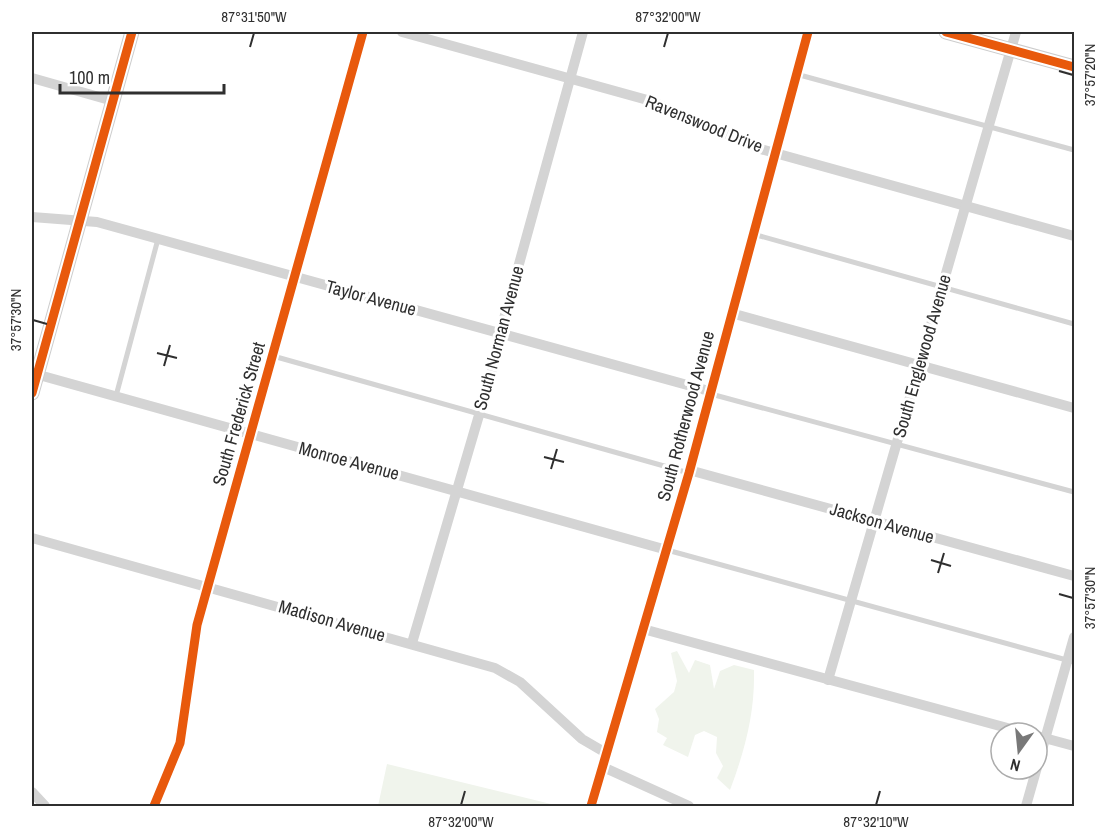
<svg xmlns="http://www.w3.org/2000/svg" width="1106" height="838" viewBox="0 0 1106 838" font-family="'Archivo Narrow',sans-serif">
	<rect width="100%" height="100%" fill="#fff"/>
	<!-- green -->
	<g fill="#f0f4ec">
		<path d="M677 651 689 673 695 660 710 665 714 689 720 671 734 665 754 670C755 713 745 750 730 790L717 778 723 766 716 753 717 737 704 731 695 735 688 757 663 745 667 738 657 732 659 719 655 709 674 692 677 681 671 653Z"/>
		<path d="M387 764 551 804 550 806H378Z"/>
	</g>
	<g fill="none" stroke-linecap="round" stroke-linejoin="round">
		<!-- lane -->
		<g stroke="#d4d4d4" stroke-width="5">
			<path d="M796 74 1074 150"/>
			<path d="M753 234 1074 324"/>
			<path d="M273 356 689 473"/>
			<path d="M711 394 1074 492"/>
			<path d="M116 396 158 239"/>
			<path d="M667 550 1074 662"/>
		</g>
		<!-- street -->
		<g stroke="#d4d4d4" stroke-width="10">
			<path d="M402 32 651 101 757 148 1074 236"/>
			<path d="M32 78 113 101"/>
			<path d="M32 217 97 222 709 391"/>
			<path d="M731 313 1074 408"/>
			<path d="M32 373 667 550"/>
			<path d="M689 470 1074 576"/>
			<path d="M32 538 495 668 520 682 582 739 606 753"/>
			<path d="M643 629 1026 733"/>
			<path d="M412 643 497 354 500 333 583 32"/>
			<path d="M828 680 1016 32"/>
			<path d="M1037 736 1074 746"/>
			<path d="M603 767 689 806"/>
			<path d="M32 792 45 806"/>
			<path d="M154 806 180 743 197 625 363 32"/>
			<path d="M591 806 689 473 808 32"/>
			<path d="M1026 806 1074 637"/>
		</g>
		<!-- secondary -->
		<g stroke="#cdcdcd" stroke-width="15">
			<path d="M946 32 1074 67"/>
			<path d="M32 393 132 32"/>
		</g>
		<defs>
			<g id="cycleway">
				<path d="M946 32 1074 67"/>
				<path d="M32 393 132 32"/>
				<path d="M154 806 180 743 197 625 363 32"/>
				<path d="M591 806 689 473 808 32"/>
			</g>
		</defs>
		<!-- cycleway casing -->
		<use href="#cycleway" stroke="#fff" stroke-width="13"/>
		<!-- cycleway -->
		<use href="#cycleway" stroke="#e8590c" stroke-width="9"/>
	</g>
	<!-- ticks -->
	<path fill="none" stroke="#2f2f2f" stroke-width="2" d="M250 47 254 33M664 47 668 33M1059 71 1073 75M33 320 47 324M157 353 177 358M164 366 170 345M544 457 564 462M551 469 557 449M931 560 951 566M938 573 944 553M1059 594 1073 598M461 805 465 791M876 805 880 791"/>
	<g text-anchor="middle" stroke-width="6" stroke-linejoin="round" paint-order="stroke">
		<!-- street labels -->
		<g font-size="18" fill="#2f2f2f" stroke="#fff">
			<text transform="translate(704 124) rotate(22)" y="6">Ravenswood Drive</text>
			<text transform="translate(371 298) rotate(15)" y="6">Taylor Avenue</text>
			<text transform="translate(499 338) rotate(-75)" y="6">South Norman Avenue</text>
			<text transform="translate(922 356) rotate(-74)" y="6">South Englewood Avenue</text>
			<text transform="translate(239 414) rotate(-74)" y="6">South Frederick Street</text>
			<text transform="translate(686 416) rotate(-75)" y="6">South Rotherwood Avenue</text>
			<text transform="translate(349 461) rotate(15)" y="6">Monroe Avenue</text>
			<text transform="translate(882 523) rotate(16)" y="6">Jackson Avenue</text>
			<text transform="translate(332 621) rotate(16)" y="6">Madison Avenue</text>
		</g>
	</g>
	<!-- border -->
	<rect width="1106" height="838" fill="none" stroke="#ffffff" stroke-width="66"/>
	<!-- north arrow -->
	<g transform="translate(1019 751) rotate(195)"><circle r="28" fill="#ffffff" stroke="#acacac" stroke-width="1.5"/>
	<path d="M0-4.5L10 22L0 15L-10 22Z" fill="#787878"/>
	<text y="-9" font-size="16" font-weight="bold" text-anchor="middle" fill="#2f2f2f">N</text>
	</g>
	<!-- scale -->
	<path d="M60 84v9h164v-9" fill="none" stroke="#2f2f2f" stroke-width="3"/>
	<text x="69" y="84" font-size="18" fill="#2f2f2f" stroke="#ffffff" stroke-width="4.5" paint-order="stroke">100 m</text>
	<rect x="33" y="33" width="1040" height="772" fill="none" stroke="#2f2f2f" stroke-width="2"/>
	<g font-size="15" text-anchor="middle" fill="#2f2f2f">
		<text x="254" y="22">87°31'50"W</text>
		<text x="668" y="22">87°32'00"W</text>
		<text transform="translate(1090 75) rotate(-90)" y="5">37°57'20"N</text>
		<text transform="translate(16 320) rotate(-90)" y="5">37°57'30"N</text>
		<text transform="translate(1090 598) rotate(-90)" y="5">37°57'30"N</text>
		<text x="461" y="827">87°32'00"W</text>
		<text x="876" y="827">87°32'10"W</text>
	</g>
</svg>
